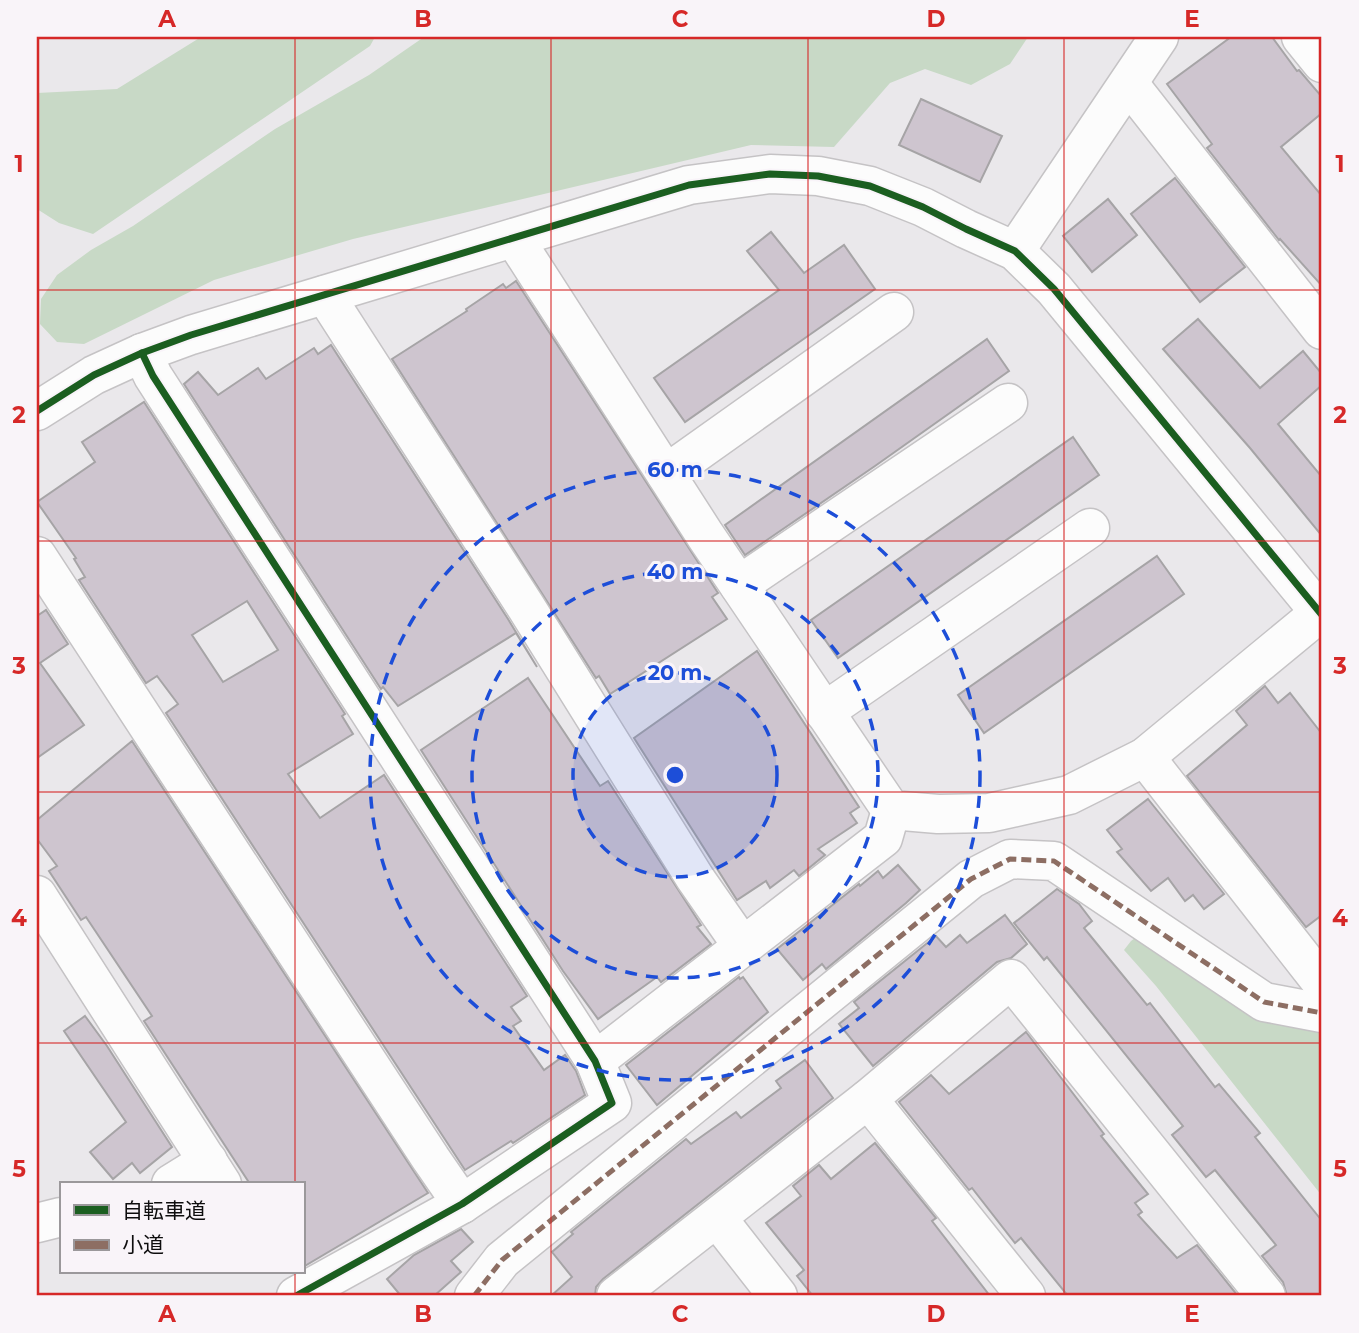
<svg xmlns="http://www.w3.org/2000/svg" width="1359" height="1333" viewBox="0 0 1359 1333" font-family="Montserrat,'Noto Sans JP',sans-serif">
	<rect width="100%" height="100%" fill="#eae8eb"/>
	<!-- green -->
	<g fill="#c8d9c6">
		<path d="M201 37H375L370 46 93 234 59 223 37 209V93L117 89Z"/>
		<path d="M424 37H1028L1010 64 971 85 925 69 890 83 834 147 751 145 353 239 214 280 84 344 57 342 40 324 41 299 57 275 91 250 133 226 275 129 369 75Z"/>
		<path d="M1146 930 1322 1019V1196L1156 986 1124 950 1131 941Z"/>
	</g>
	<!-- building -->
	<g fill="#cec5cf" stroke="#a6a4a6" stroke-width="2" fill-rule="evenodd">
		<path d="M1231 37H1272L1297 71 1299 70 1322 97V113L1281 147 1322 196V286L1280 239 1279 240 1207 148 1212 144 1167 84Z"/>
		<path d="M921 99 1002 136 980 182 899 145Z"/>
		<path d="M1175 178 1245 267 1200 302 1131 214Z"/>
		<path d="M1108 199 1137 235 1092 272 1063 236Z"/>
		<path d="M771 232 804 273 844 245 875 289 685 422 654 378 779 290 747 251Z"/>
		<path d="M516 281 718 593 712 597 727 619 610 694 599 676 596 678 392 359 467 311 466 309 503 284 506 288Z"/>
		<path d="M1198 319 1260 388 1303 351 1322 374V385L1278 424 1322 477V536L1250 448 1163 349Z"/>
		<path d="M987 339 1009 371 875 466 745 555 725 525Z"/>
		<path d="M331 345 508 619 537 667 516 633 398 706 383 687 381 689 184 384 198 372 218 395 258 368 266 379 314 348 318 354Z"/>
		<path d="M144 402 345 714 342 716 353 734 288 774 320 818 384 775 527 996 511 1007 521 1021 513 1026 544 1070 565 1055 576 1071 585 1095 513 1143 511 1141 465 1170 166 713 178 704 157 676 146 683 79 580 85 577 74 559 76 558 37 502 95 462 82 442ZM247 601 278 650 223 682 192 635Z"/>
		<path d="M1073 437 1099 475 838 658 811 620Z"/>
		<path d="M1157 556 1184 594 984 733 958 695Z"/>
		<path d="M46 610 68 644 40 663 84 725 37 758V616Z"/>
		<path d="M757 651 859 807 850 813 857 823 818 849 825 855 799 876 794 870 770 888 766 881 737 900 634 738Z"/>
		<path d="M528 678 600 786 608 781 701 925 697 927 711 944 661 982 657 977 598 1019 563 971 421 750Z"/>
		<path d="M1265 686 1278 703 1290 693 1322 734V915L1306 927 1187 776 1247 725 1236 711Z"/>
		<path d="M132 741 428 1193 303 1267V1184H250L144 1021 152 1016 86 917 81 920 49 871 57 866 37 839V820Z"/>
		<path d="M1148 799 1224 894 1204 909 1193 895 1185 901 1168 878 1151 891 1117 852 1122 849 1107 830Z"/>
		<path d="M898 865 920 890 906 903 826 969 822 964 803 980 777 949 859 884 860 886 878 871 883 878Z"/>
		<path d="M1057 889 1079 904 1092 921 1084 928 1147 1005 1150 1003 1215 1087 1219 1084 1260 1133 1255 1137 1322 1221V1296H1287L1283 1282 1262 1256 1276 1245 1215 1170 1206 1177 1172 1135 1183 1126 1047 957 1044 960 1014 923Z"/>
		<path d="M1005 915 1027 944 1011 958 997 962 873 1066 839 1024 859 1008 854 1002 936 936 946 947 960 935 967 943Z"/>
		<path d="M739 977 740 979 743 977 768 1012 657 1105 626 1065Z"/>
		<path d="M85 1016 107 1046 172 1147 140 1173 132 1163 113 1179 90 1152 126 1122 64 1031Z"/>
		<path d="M1026 1032 1104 1134 1101 1136 1148 1194 1135 1203 1142 1212 1138 1215 1177 1258 1197 1245 1238 1296H1068L1021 1238 1015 1243 972 1188 969 1190 899 1102 931 1075 949 1094Z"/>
		<path d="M805 1060 833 1098 603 1279 596 1287 595 1296H551L572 1277 552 1252 573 1234 571 1232 686 1139 691 1144 736 1112 741 1118 781 1088 776 1081Z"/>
		<path d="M875 1143 936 1218 932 1221 990 1296H813L797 1276 804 1270 766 1223 801 1196 793 1186 819 1165 831 1179Z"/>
		<path d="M461 1229 473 1242 451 1261 461 1272 434 1296H401L387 1279 414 1255Z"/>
	</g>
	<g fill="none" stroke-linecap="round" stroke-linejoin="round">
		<defs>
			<g id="minor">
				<path d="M1301 37 1322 63"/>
				<path d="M1129 84 1322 330"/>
				<path d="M514 238 705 535 891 810 938 814 989 813 1069 795 1145 757 1322 611"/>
				<path d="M1015 251 1159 37"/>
				<path d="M325 295 526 607 695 878 743 947"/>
				<path d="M142 353 153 376 595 1061 612 1103 462 1204 296 1296"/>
				<path d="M37 411 94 375 142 353 191 335 689 185 770 174 818 176 870 186 923 207 966 229 1015 251 1054 289 1322 615"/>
				<path d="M666 474 894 312"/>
				<path d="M37 556 431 1159 462 1204"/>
				<path d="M739 585 1008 403"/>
				<path d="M824 712 1090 528"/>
				<path d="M1145 757 1322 983"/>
				<path d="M37 895 222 1184"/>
				<path d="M595 1061 883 838 891 810"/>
				<path d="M868 1099 1026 1296"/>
				<path d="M171 1184 208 1161"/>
				<path d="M717 1218 778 1296"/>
				<path d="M37 1223 61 1217"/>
				<path d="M474 1296 502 1260 971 879 1010 859 1054 861 1264 1002 1322 1013"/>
				<path d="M616 1296 868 1099 1011 979 1266 1296"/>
			</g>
		</defs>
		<!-- minor casing -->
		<use href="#minor" stroke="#c5c3c5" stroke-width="41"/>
		<!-- minor -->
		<use href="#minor" stroke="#fcfcfc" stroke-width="38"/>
		<!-- quiet -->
		<path stroke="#8d6e63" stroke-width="5" stroke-dasharray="10 5" stroke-linecap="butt" d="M474 1296 502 1260 971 879 1010 859 1054 861 1264 1002 1322 1013"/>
		<defs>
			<g id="cycleway">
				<path d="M142 353 153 376 595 1061 612 1103 462 1204 296 1296"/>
				<path d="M37 411 94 375 142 353 191 335 689 185 770 174 818 176 870 186 923 207 966 229 1015 251 1054 289 1322 615"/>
			</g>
		</defs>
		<!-- cycleway casing -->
		<use href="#cycleway" stroke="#f9f4f9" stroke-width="11"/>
		<!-- cycleway -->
		<use href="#cycleway" stroke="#1b5e20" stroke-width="7"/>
	</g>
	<!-- grid -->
	<path fill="none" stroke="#d62828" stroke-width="2" stroke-opacity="0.55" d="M295 37V1184M551 37V1296M808 37V1296M1064 37V1296M37 290H1322M37 541H1322M37 792H1322M37 1043H1322M295 1272V1296"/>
	<!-- distance rings -->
	<circle cx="675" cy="775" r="102" fill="#1d4ed8" fill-opacity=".12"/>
	<g fill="none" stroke="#1d4ed8" stroke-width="3.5" stroke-dasharray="12 9">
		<circle cx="675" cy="775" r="102"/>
		<circle cx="675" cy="775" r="203"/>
		<circle cx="675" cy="775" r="305"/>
	</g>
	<circle cx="675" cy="775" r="10" fill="#1d4ed8" stroke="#f9f4f9" stroke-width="3.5"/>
	<g font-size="21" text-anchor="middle" font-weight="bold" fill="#1d4ed8" stroke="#f9f4f9" stroke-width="6" stroke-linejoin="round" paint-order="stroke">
		<text x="675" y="477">60 m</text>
		<text x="675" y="579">40 m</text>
		<text x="675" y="680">20 m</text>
	</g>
	<!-- border -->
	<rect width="1359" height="1333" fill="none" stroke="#f9f4f9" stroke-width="77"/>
	<!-- legend -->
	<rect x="60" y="1182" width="245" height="91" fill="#f9f4f9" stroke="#9b989b" stroke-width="2"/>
	<rect x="74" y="1205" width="35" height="10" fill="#1b5e20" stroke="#9b989b" stroke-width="2"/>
	<text x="122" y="1218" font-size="21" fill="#0e0d0e">自転車道</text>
	<rect x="74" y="1240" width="35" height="10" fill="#8d6e63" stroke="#9b989b" stroke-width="2"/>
	<text x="122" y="1252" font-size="21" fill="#0e0d0e">小道</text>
	<rect x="38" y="38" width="1282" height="1256" fill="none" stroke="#d62828" stroke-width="2.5"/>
	<g font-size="23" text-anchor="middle" font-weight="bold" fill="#d62828">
		<text x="167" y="27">A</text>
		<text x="423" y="27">B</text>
		<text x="680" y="27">C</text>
		<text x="936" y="27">D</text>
		<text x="1192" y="27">E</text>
		<text x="19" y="172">1</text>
		<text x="1340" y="172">1</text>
		<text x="19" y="423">2</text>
		<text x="1340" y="423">2</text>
		<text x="19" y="674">3</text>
		<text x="1340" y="674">3</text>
		<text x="19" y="926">4</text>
		<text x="1340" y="926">4</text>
		<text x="19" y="1177">5</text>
		<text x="1340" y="1177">5</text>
		<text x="167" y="1322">A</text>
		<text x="423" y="1322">B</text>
		<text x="680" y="1322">C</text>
		<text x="936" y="1322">D</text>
		<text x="1192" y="1322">E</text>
	</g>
</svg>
